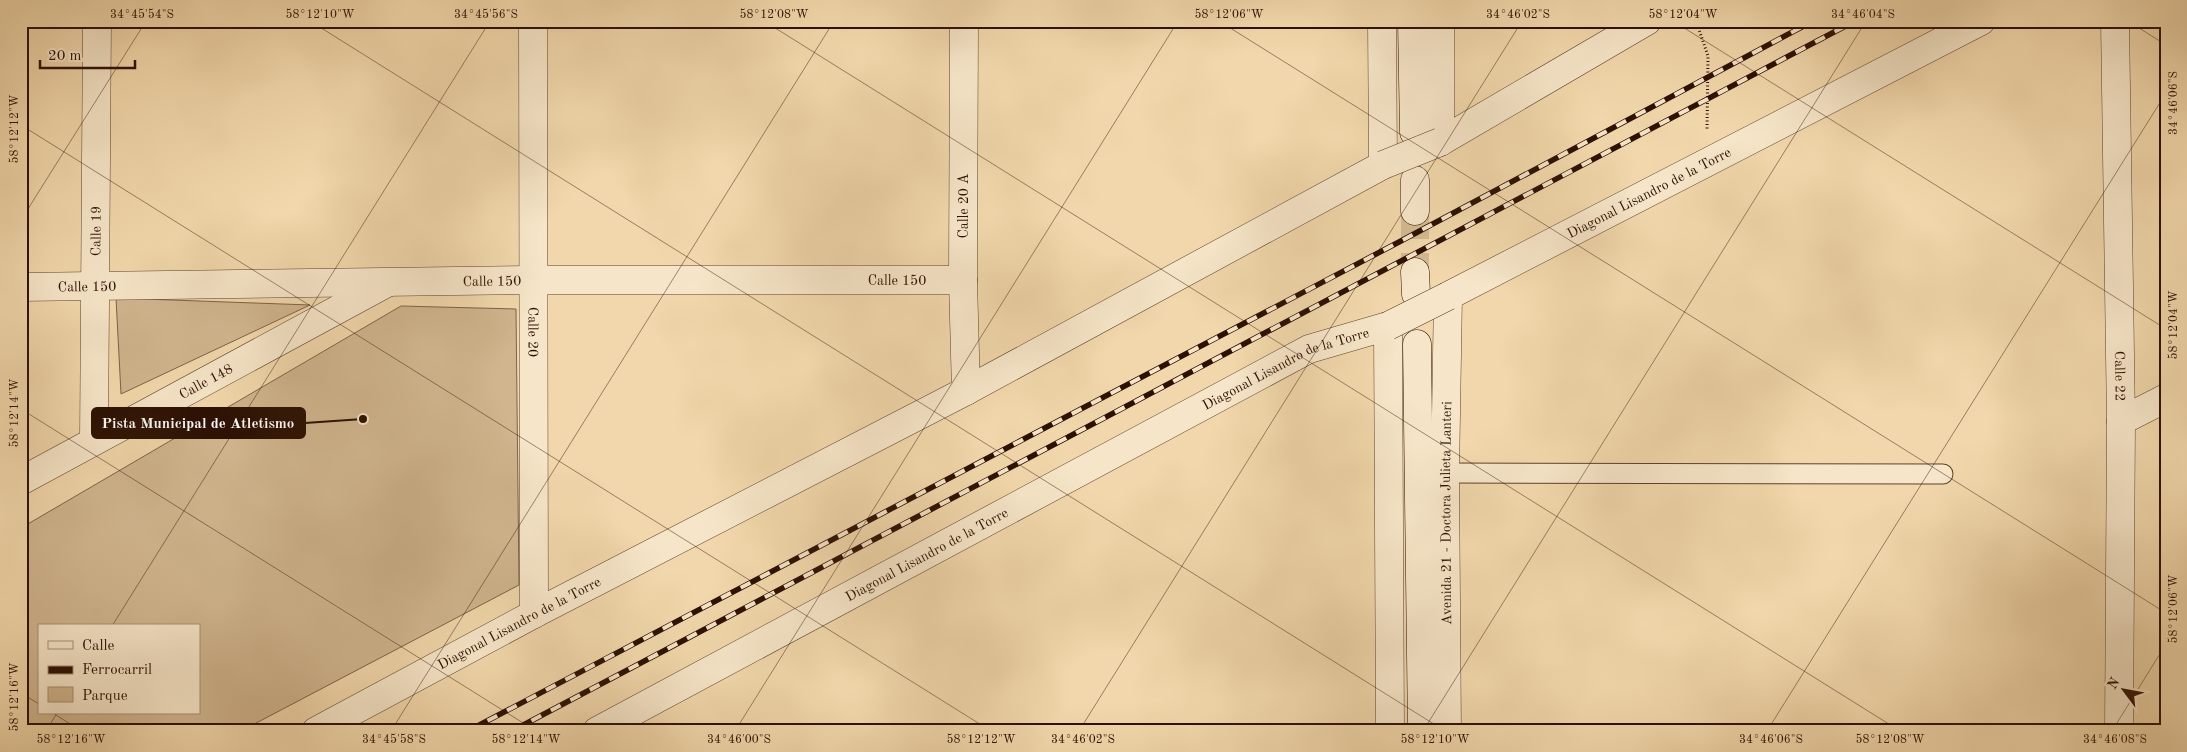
<svg xmlns="http://www.w3.org/2000/svg" width="2187" height="752" viewBox="0 0 2187 752" font-family="'Old Standard TT',serif">
	<rect width="100%" height="100%" fill="#f1d7ab"/>
	<filter id="stains"><feTurbulence type="fractalNoise" baseFrequency=".004" numOctaves="4"/><feColorMatrix values="0 0 0 0 .2 0 0 0 0 .09 0 0 0 0 .02 0 0 0 .5 -.17"/></filter>
	<radialGradient id="worn" r=".72"><stop offset=".6" stop-color="#630" stop-opacity="0"/><stop offset="1" stop-color="#630" stop-opacity=".3"/></radialGradient>
	<!-- green -->
	<g fill="#d0b58e" stroke="#7e6248" fill-rule="evenodd">
		<path d="M116 298 310 305 121 394Z"/>
		<path d="M401 306 516 309 519 585 241 731H21V528ZM39 626H199V713H39Z"/>
	</g>
	<g fill="none" stroke-linecap="round" stroke-linejoin="round">
		<!-- secondary-tunnel -->
		<path stroke="#d3b992" stroke-width="28" stroke-dasharray="28 14" stroke-linecap="butt" d="M1415 211V272"/>
		<defs>
			<path id="service" d="M1445 473 1943 474"/>
			<g id="minor">
				<path id="s1" d="M533 21 534 614"/>
				<path d="M964 21 963 280 966 391"/>
				<path d="M1440 21V142"/>
				<path id="s2" d="M2115 21 2121 421 2119 731"/>
				<path d="M1440 142 1647 21"/>
				<path id="s3" d="M21 287 535 280H963"/>
				<path d="M2121 421 2166 398"/>
				<path id="s4" d="M94 441 97 21"/>
				<path id="s5" d="M21 481 385 284"/>
				<path id="s6" d="M316 731 534 614 966 391 1383 165 1382 21"/>
				<path id="s7" d="M597 731 1309 349 1388 326 1390 731"/>
				<path id="s8" d="M1447 731 1445 473 1448 296 1981 21"/>
			</g>
			<g id="secondary">
				<path d="M1412 21 1414 132"/>
				<path d="M1415 180V211"/>
				<path d="M1415 272 1416 294"/>
				<path d="M1417 344 1422 731"/>
			</g>
		</defs>
		<!-- service casing -->
		<use href="#service" stroke="#5d422c" stroke-width="21"/>
		<!-- minor casing -->
		<use href="#minor" stroke="#5d422c" stroke-width="29"/>
		<!-- secondary casing -->
		<use href="#secondary" stroke="#2c1002" stroke-width="29"/>
		<!-- path -->
		<path stroke="#2c1002" stroke-width="3" stroke-dasharray="1 2.5" stroke-linecap="butt" d="M1696 21 1708 56 1707 130"/>
		<!-- service -->
		<use href="#service" stroke="#f6e5c8" stroke-width="19"/>
		<!-- minor -->
		<use href="#minor" stroke="#f6e5c8" stroke-width="28"/>
		<!-- secondary -->
		<use href="#secondary" stroke="#f6e5c8" stroke-width="28"/>
		<defs>
			<g id="rail">
				<path d="M468 731 1399 242 1813 21"/>
				<path d="M512 731 1855 21"/>
			</g>
		</defs>
		<!-- rail casing -->
		<use href="#rail" stroke="#2c1002" stroke-width="5.5"/>
		<!-- rail -->
		<use href="#rail" stroke="#f6e5c8" stroke-width="4" stroke-dasharray="11" stroke-linecap="butt"/>
		<defs>
			<g id="minor-bridge">
				<path d="M1383 165 1440 142"/>
				<path d="M1388 326 1448 296"/>
			</g>
		</defs>
		<!-- minor-bridge casing -->
		<use href="#minor-bridge" stroke="#5d422c" stroke-width="29" stroke-linecap="butt"/>
		<!-- minor-bridge -->
		<use href="#minor-bridge" stroke="#f6e5c8" stroke-width="28"/>
	</g>
	<!-- ticks -->
	<path fill="none" stroke="#2c1002" stroke-width="1" stroke-opacity="0.45" d="M310 21 1445 731M764 21 1900 731M1219 21 2166 613M1673 21 2166 329M2128 21 2166 45M21 125 991 731M21 220 146 21M21 409 536 731M112 626 490 21M21 693 39 704M53 713 81 731M46 731 57 713M391 731 834 21M735 731 1178 21M1079 731 1522 21M1423 731 1866 21M1767 731 2166 93M2112 731 2166 644"/>
	<g text-anchor="middle" stroke-width="4.5" stroke-linejoin="round" paint-order="stroke">
		<!-- street labels -->
		<g font-size="14" fill="#2c1002" stroke="#f6e5c8">
			<text dy="5" stroke="none"><textPath href="#s8" startOffset="661">Diagonal Lisandro de la Torre</textPath></text>
			<text transform="translate(963 206) rotate(-90)" y="5">Calle 20 A</text>
			<text dy="5" stroke="none"><textPath href="#s4" startOffset="210">Calle 19</textPath></text>
			<text dy="5" stroke="none"><textPath href="#s3" startOffset="471">Calle 150</textPath></text>
			<text dy="5" stroke="none"><textPath href="#s3" startOffset="876">Calle 150</textPath></text>
			<text dy="5" stroke="none"><textPath href="#s3" startOffset="66">Calle 150</textPath></text>
			<text dy="5" stroke="none"><textPath href="#s1" startOffset="311">Calle 20</textPath></text>
			<text dy="5" stroke="none"><textPath href="#s7" startOffset="779">Diagonal Lisandro de la Torre</textPath></text>
			<text dy="5" stroke="none"><textPath href="#s2" startOffset="355">Calle 22</textPath></text>
			<text dy="5" stroke="none"><textPath href="#s5" startOffset="210">Calle 148</textPath></text>
			<text dy="5" stroke="none"><textPath href="#s8" startOffset="218">Avenida 21 - Doctora Julieta Lanteri</textPath></text>
			<text dy="5" stroke="none"><textPath href="#s7" startOffset="374">Diagonal Lisandro de la Torre</textPath></text>
			<text dy="5" stroke="none"><textPath href="#s6" startOffset="230">Diagonal Lisandro de la Torre</textPath></text>
		</g>
	</g>
	<!-- callouts -->
	<path fill="none" stroke="#2c1002" stroke-width="2" d="M363 419L305 423"/>
	<circle fill="#2c1002" stroke="#f6e5c8" stroke-width="2" cx="363" cy="419" r="5"/>
	<rect fill="#2c1002" stroke="#2c1002" stroke-width="2" x="92" y="408" width="213" height="30" rx="5"/>
	<g font-size="15" text-anchor="middle" font-weight="bold" fill="#fff">
		<text x="198" y="428">Pista Municipal de Atletismo</text>
	</g>
	<!-- margin -->
	<rect width="2187" height="752" fill="none" stroke="#f1d7ab" stroke-width="55"/>
	<!-- legend -->
	<rect x="38" y="624" width="162" height="90" fill="#f6e5c8" stroke="#a59079"/>
	<rect x="48" y="641" width="25" height="8" fill="#f6e5c8" stroke="#a59079"/>
	<text x="82" y="650" font-size="15" fill="#2c1002">Calle</text>
	<rect x="48" y="666" width="25" height="8" fill="#2c1002" stroke="#a59079"/>
	<text x="82" y="674" font-size="15" fill="#2c1002">Ferrocarril</text>
	<rect x="48" y="687" width="25" height="15" fill="#d0b58e" stroke="#a59079"/>
	<text x="82" y="700" font-size="15" fill="#2c1002">Parque</text>
	<!-- north arrow -->
	<g transform="translate(2124 690) rotate(302)" stroke="#f6e5c8" stroke-width="4" paint-order="stroke">
	<path d="M0-4L9 19L0 12L-9 19Z" fill="#2c1002"/>
	<text y="-8" font-size="14" font-weight="bold" text-anchor="middle" fill="#2c1002">N</text>
	</g>
	<!-- scale -->
	<path d="M40 60v8h95v-8" fill="none" stroke="#2c1002" stroke-width="2.5"/>
	<text x="48" y="60" font-size="15" fill="#2c1002" stroke="#f6e5c8" stroke-width="4" paint-order="stroke">20 m</text>
	<rect x="28" y="28" width="2132" height="696" fill="none" stroke="#2c1002" stroke-width="2"/>
	<g font-size="12" text-anchor="middle" fill="#2c1002">
		<text x="142" y="18">34°45'54"S</text>
		<text x="320" y="18">58°12'10"W</text>
		<text x="486" y="18">34°45'56"S</text>
		<text x="774" y="18">58°12'08"W</text>
		<text x="1229" y="18">58°12'06"W</text>
		<text x="1518" y="18">34°46'02"S</text>
		<text x="1683" y="18">58°12'04"W</text>
		<text x="1863" y="18">34°46'04"S</text>
		<text transform="translate(2173 103) rotate(-90)" y="4">34°46'06"S</text>
		<text transform="translate(14 129) rotate(-90)" y="4">58°12'12"W</text>
		<text transform="translate(2173 325) rotate(-90)" y="4">58°12'04"W</text>
		<text transform="translate(14 413) rotate(-90)" y="4">58°12'14"W</text>
		<text transform="translate(2173 609) rotate(-90)" y="4">58°12'06"W</text>
		<text transform="translate(14 697) rotate(-90)" y="4">58°12'16"W</text>
		<text x="71" y="743">58°12'16"W</text>
		<text x="394" y="743">34°45'58"S</text>
		<text x="526" y="743">58°12'14"W</text>
		<text x="739" y="743">34°46'00"S</text>
		<text x="981" y="743">58°12'12"W</text>
		<text x="1083" y="743">34°46'02"S</text>
		<text x="1435" y="743">58°12'10"W</text>
		<text x="1771" y="743">34°46'06"S</text>
		<text x="1890" y="743">58°12'08"W</text>
		<text x="2115" y="743">34°46'08"S</text>
	</g>
	<rect width="100%" height="100%" filter="url(#stains)"/>
	<rect width="100%" height="100%" fill="url(#worn)"/>
</svg>
